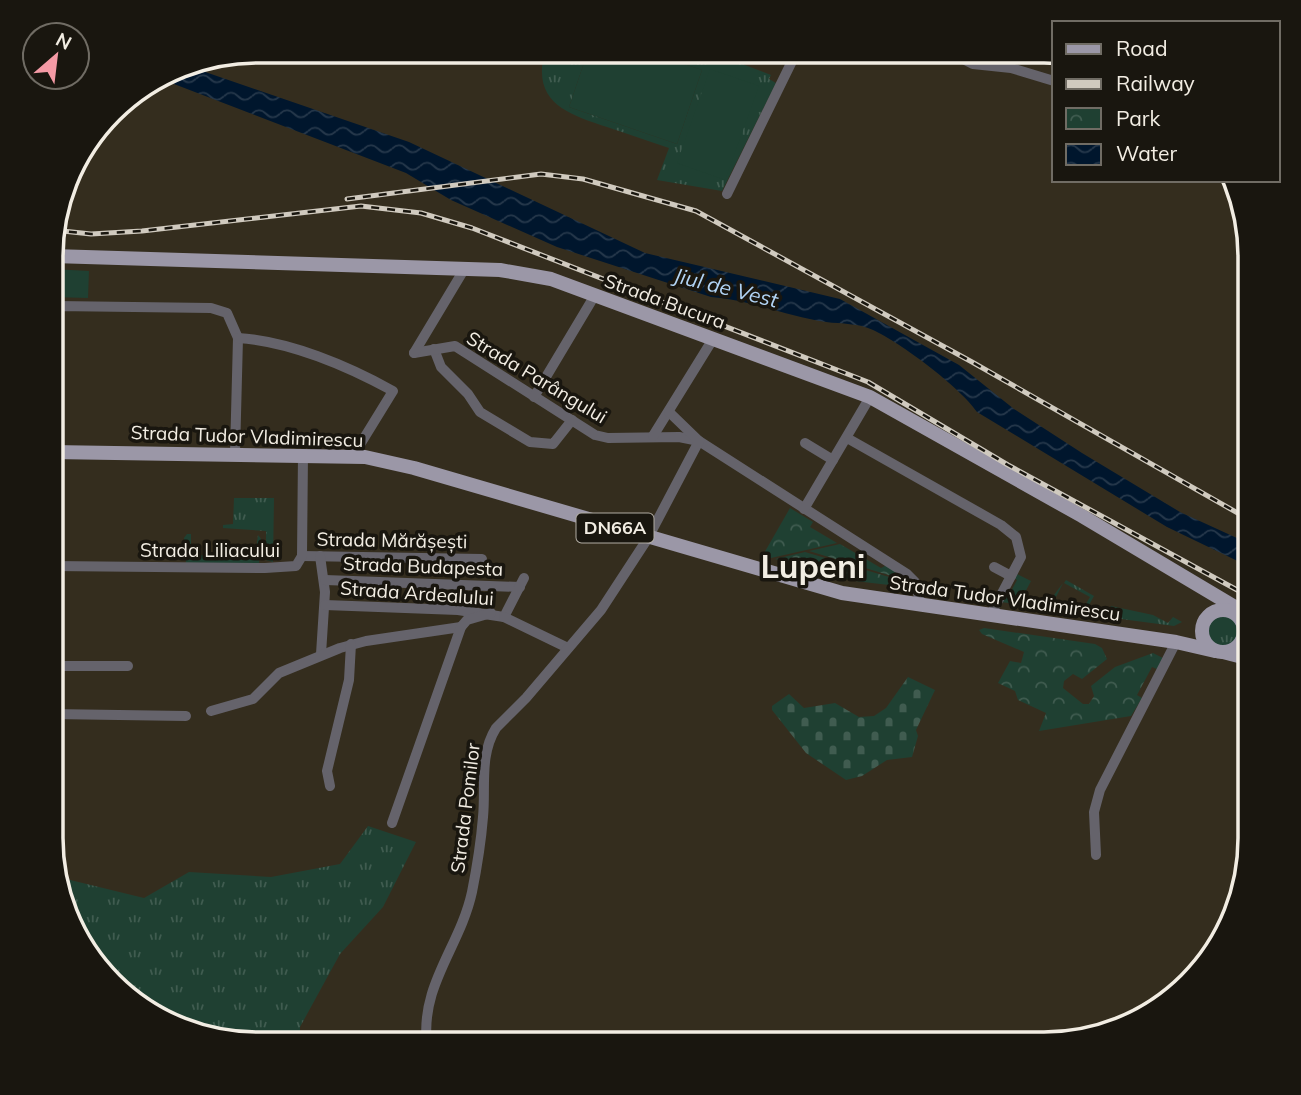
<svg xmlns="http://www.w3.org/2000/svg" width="1301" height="1095" viewBox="0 0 1301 1095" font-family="Mulish,sans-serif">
	<defs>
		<pattern id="grass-tufts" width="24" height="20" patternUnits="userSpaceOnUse" patternTransform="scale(1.75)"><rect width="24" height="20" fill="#1f4032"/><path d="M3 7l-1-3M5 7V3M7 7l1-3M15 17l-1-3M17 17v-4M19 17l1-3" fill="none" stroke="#405c50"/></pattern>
		<pattern id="cemetery-stones" width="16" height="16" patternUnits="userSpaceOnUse" patternTransform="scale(1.75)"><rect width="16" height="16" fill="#1f4032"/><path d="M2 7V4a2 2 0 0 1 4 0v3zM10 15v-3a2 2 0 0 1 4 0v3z" fill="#405c50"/></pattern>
		<pattern id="park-crowns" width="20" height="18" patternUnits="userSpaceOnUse" patternTransform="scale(1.75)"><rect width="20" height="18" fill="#1f4032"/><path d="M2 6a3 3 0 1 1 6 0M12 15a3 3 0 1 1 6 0" fill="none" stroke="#405c50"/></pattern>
		<pattern id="water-waves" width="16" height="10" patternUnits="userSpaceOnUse" patternTransform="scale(1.75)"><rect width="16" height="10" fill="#00162d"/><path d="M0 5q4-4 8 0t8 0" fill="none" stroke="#26384b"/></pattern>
	</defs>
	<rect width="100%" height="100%" fill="#342d1e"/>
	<!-- grass -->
	<g fill="url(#grass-tufts)">
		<path d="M545 51H588L569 107 677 144 702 70 645 51H683L718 63 721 56 771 75 769 79 776 83 722 191 657 180 669 148C648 141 628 134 607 127 567 114 531 102 545 51Z"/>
		<path d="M234 498H274L273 562 266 560V531L223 528V525L233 524Z"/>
		<path d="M187 534H191V555L255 556 258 535 261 539 259 563H186L184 538Z"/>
		<path d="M1017 574 1031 581 1022 598 1037 606 1041 599 1046 603 1045 608 1001 602 1005 595 1008 597 1017 580 1014 578Z"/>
		<path d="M1066 580 1094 596 1089 605 1104 613 1103 616 1050 609 1051 599 1063 583 1055 599 1083 609 1090 597 1064 583Z"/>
		<path d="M1111 606 1153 615 1168 623 1173 617 1182 622 1174 626 1106 617Z"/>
		<circle cx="1223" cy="631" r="18"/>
		<path d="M368 826 416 842 383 907 340 954 300 1027V1044H257L178 1028 111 984 72 929 58 877 144 898 189 872 271 877 340 864Z"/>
	</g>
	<!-- cemetery -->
	<path fill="url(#cemetery-stones)" d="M908 677 935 690 916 730 918 736 912 757 887 760 862 776 846 780 806 753 772 710V706L789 694 804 708 835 703 859 717 874 716 886 708Z"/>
	<!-- park -->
	<g fill="url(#park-crowns)">
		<path d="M790 508 813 522 810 527 837 543 771 558 763 555Z"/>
		<path d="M840 544 881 568 887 565 905 580 809 551Z"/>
		<path d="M805 552 906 582V587L855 581 775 559Z"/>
		<path d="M984 628 1095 644 1102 648 1107 659 1082 679 1073 674 1064 681 1063 688 1083 704H1089L1094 696 1091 686 1115 667 1153 653 1163 658 1157 669 1152 667 1137 695 1142 698 1131 716 1039 731 1046 713 1018 700 1015 691 998 683 1010 661 1021 663 1024 652 982 634 979 630Z"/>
	</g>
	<!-- pitch -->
	<g fill="#1f4032">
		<path d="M588 51H645L702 70 677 144 569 107Z"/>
		<path d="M710 69 759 86 725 180 677 163Z"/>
		<path d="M52 269 89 271 88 298 52 297Z"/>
	</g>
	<!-- water -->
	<path fill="url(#water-waves)" d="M185 65 409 142 645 253 840 299 959 365 1014 409 1082 453 1180 512 1250 544V567L1167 527 977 412C961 388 900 342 873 330 858 323 842 324 826 322 787 316 750 300 711 297L557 247 451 200 406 173 161 79Z"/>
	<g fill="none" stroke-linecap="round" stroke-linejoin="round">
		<!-- minor -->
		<g stroke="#65636b" stroke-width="10">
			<path d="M948 51 973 64 1011 68 1054 81"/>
			<path d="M727 194 797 51"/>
			<path d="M52 316 56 306 211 308 227 313 238 338 235 453"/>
			<path d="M238 338C289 341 348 366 393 391L353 456"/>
			<path d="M434 349 441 367 468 394 480 412 530 442 553 444 572 420"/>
			<path d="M414 353 455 346 595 435 608 438 679 437 699 441 907 574 915 582 921 605"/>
			<path d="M414 353 465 268"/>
			<path d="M534 397 595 295"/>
			<path d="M653 436 713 339"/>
			<path d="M847 438 1001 525 1016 537 1021 557 990 616"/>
			<path d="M805 443 833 460"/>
			<path d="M804 509 870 397"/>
			<path d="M302 556 482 559"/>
			<path d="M320 556 325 592 321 654"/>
			<path d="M52 566 265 568 296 566 302 556 303 454"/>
			<path d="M994 567 1011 576"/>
			<path d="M325 580 520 587"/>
			<path d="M325 605 458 610 504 617 524 578"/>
			<path d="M504 617 568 648"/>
			<path d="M52 666H128"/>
			<path d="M211 711 253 699 279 673 340 648 366 641 461 627"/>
			<path d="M52 714 186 716"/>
			<path d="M330 786 327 771 349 680 351 644"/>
			<path d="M392 823 461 627 467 620 491 613"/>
			<path d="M1096 855 1094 812 1100 790 1176 642"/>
			<path d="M427 1044C420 985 460 947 472 892 477 867 481 842 483 817 486 787 479 755 496 728L526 698 601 610 648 538 699 441 669 412"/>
		</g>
		<!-- major -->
		<g stroke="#9b97a7" stroke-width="14">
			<path d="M53 256 500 270 551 279 870 397 1082 516 1250 616"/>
			<path d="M52 452 365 457 414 468 842 593 1176 642 1215 651"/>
			<circle cx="1223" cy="631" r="21"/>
			<path d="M1223 652 1250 659"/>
		</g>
		<defs>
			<g id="rail">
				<path d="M347 199 541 174 583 179 696 211 972 362 1250 520"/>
				<path d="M53 230 91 234 142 231 361 206 421 213 472 228 868 382 1008 465 1250 597"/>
			</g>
		</defs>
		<!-- rail casing -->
		<use href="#rail" stroke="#d0cabf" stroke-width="5"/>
		<!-- rail -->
		<use href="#rail" stroke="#19160f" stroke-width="2.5" stroke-dasharray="8" stroke-linecap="butt"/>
	</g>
	<g text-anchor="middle" stroke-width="7" stroke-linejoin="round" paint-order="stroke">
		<!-- shield labels -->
		<rect fill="#19160f" stroke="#b1aca3" stroke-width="2" x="576.5" y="513.5" width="77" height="29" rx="5"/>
		<g font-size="18" font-weight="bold" fill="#f2ede3">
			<text x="615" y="534">DN66A</text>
		</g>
		<!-- street labels -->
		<g font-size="19" fill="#f2ede3" stroke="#19160f">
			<text transform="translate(665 301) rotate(20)" y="7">Strada Bucura</text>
			<text transform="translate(537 377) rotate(31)" y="7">Strada Parângului</text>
			<text transform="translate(247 436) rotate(2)" y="7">Strada Tudor Vladimirescu</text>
			<text transform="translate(392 540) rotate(1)" y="7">Strada Mărășești</text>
			<text x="210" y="557">Strada Liliacului</text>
			<text transform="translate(423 566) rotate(2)" y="7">Strada Budapesta</text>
			<text transform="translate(417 593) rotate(4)" y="7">Strada Ardealului</text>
			<text transform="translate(1005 598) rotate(8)" y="7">Strada Tudor Vladimirescu</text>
			<text transform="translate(465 808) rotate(-83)" y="7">Strada Pomilor</text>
		</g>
		<!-- water labels -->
		<g font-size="21" font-style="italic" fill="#b2d4f5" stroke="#19160f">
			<text transform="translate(726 288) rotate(14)" y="7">Jiul de Vest</text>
		</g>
		<!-- town labels -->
		<g font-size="33" font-weight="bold" fill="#f2ede3" stroke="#19160f">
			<text x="813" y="578">Lupeni</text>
		</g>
	</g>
	<!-- crop -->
	<path d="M0 0H1301V1095H0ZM257 63H1044A194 194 0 0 1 1238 257V838A194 194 0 0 1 1044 1032H257A194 194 0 0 1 63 838V257A194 194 0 0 1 257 63Z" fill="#19160f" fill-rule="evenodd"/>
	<path fill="none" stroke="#f2ede3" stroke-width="3.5" d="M257 63H1044A194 194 0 0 1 1238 257V838A194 194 0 0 1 1044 1032H257A194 194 0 0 1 63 838V257A194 194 0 0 1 257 63Z"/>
	<!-- legend -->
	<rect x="1052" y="21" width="228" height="161" fill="#19160f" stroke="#706c64" stroke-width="2"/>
	<rect x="1066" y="44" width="35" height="10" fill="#9b97a7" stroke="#706c64" stroke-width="2"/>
	<text x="1116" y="56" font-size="21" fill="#f2ede3">Road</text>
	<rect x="1066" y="79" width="35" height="10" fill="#d0cabf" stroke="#706c64" stroke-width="2"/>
	<text x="1116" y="91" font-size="21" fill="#f2ede3">Railway</text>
	<rect x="1066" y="108" width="35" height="21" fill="url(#park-crowns)" stroke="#706c64" stroke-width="2"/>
	<text x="1116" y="126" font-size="21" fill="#f2ede3">Park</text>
	<rect x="1066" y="144" width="35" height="21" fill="url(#water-waves)" stroke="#706c64" stroke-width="2"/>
	<text x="1116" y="161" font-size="21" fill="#f2ede3">Water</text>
	<!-- north arrow -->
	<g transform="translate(56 56) rotate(28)"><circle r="33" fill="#19160f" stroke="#706c64" stroke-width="2"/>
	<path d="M0-5L12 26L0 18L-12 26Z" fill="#f49aa5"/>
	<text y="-10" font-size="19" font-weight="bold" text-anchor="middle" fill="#f2ede3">N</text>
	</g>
</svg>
